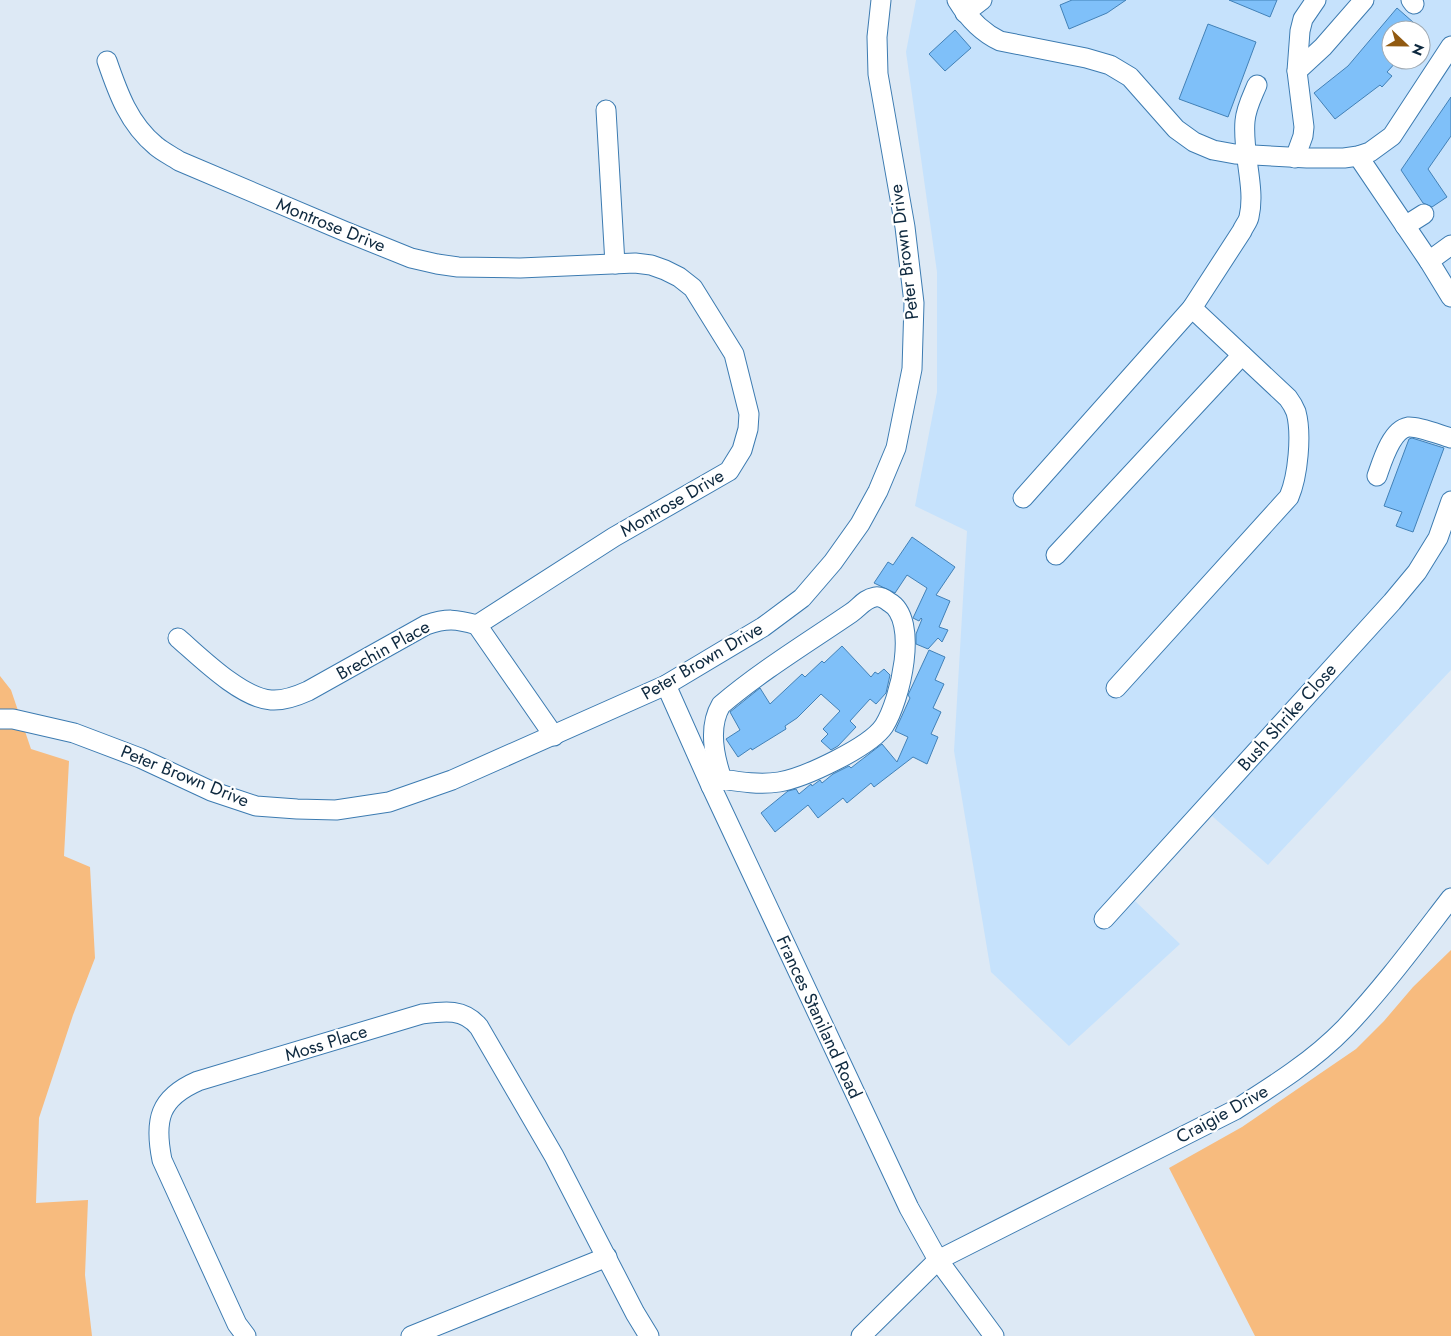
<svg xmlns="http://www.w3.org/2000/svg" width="1451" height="1336" viewBox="0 0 1451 1336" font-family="Jost,sans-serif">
	<rect width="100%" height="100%" fill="#dde9f5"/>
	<!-- built -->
	<path fill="#c6e2fc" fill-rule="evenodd" d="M916 0H1451V670L1268 865 1212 816 1135 901 1180 944 1069 1046 991 972 954 751 967 531 915 506 937 392V272L906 52ZM1391 30H1421V60H1391Z"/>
	<!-- green -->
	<g fill="#f7bb7e">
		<path d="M0 676 11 690 31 749 69 761 64 856 90 867 95 958 73 1015 39 1118 36 1203 88 1200 85 1275 92 1336H0Z"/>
		<path d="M1451 950V1336H1255L1169 1168 1242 1127 1356 1049 1384 1021 1413 987Z"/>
	</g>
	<!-- building -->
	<g fill="#7fc0f9" stroke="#4281b7">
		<path d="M1072 0H1126L1107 13 1069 29 1060 5Z"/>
		<path d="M1229 0H1277L1270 17Z"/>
		<path d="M1397 8 1422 30H1391V60H1398L1387 72 1392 76 1382 87 1380 85 1335 119 1314 93 1348 66Z"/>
		<path d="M1208 24 1256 42 1228 117 1179 99Z"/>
		<path d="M955 30 971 48 945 71 929 54Z"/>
		<path d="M1451 97V136L1428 169 1447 197 1432 207 1423 203 1401 170Z"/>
		<path d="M1412 438 1444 448 1413 532 1396 526 1402 512 1384 506 1409 439Z"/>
		<path d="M912 537 955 567 936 595 950 601 939 627 948 630 942 642 938 638 928 649 916 644V634L922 619 921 618 919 621 913 618 927 588 907 575 895 593 874 583 888 562 893 565Z"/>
		<path d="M842 646 871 677 875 672 878 674 884 669 890 675 886 693 876 704 870 699 850 721 856 727 838 746 831 750 821 741 828 734 823 729 840 711 821 694 797 718 785 726 786 729 752 750 751 748 738 757 726 739 740 730 730 712 760 688 770 704 802 674 805 677 822 661 824 663Z"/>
		<path d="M929 650 945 657 935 680 944 684 933 708 941 712 931 734 938 737 927 764 913 757 874 787 871 783 847 803 843 798 818 818 808 805 775 832 761 813 788 791 796 789 799 794 811 784 812 786 820 780 822 783 833 774 849 766 851 768 856 764 882 744 897 762 908 737 895 731 910 698 908 695Z"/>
	</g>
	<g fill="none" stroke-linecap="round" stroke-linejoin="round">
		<defs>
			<g id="minor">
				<path d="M957 0C968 18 981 32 1000 41L1086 58 1110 65 1130 77 1176 129 1194 142 1213 150 1235 154 1307 158H1344L1358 156 1370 152 1392 136 1451 46"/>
				<path d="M1411 0 1414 4"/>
				<path d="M965 13 982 0"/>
				<path d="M107 61C118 93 129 124 156 146 163 152 172 156 179 161L344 231 411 258 437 264 458 267 520 268 635 263 651 265 665 270 679 277 693 288 734 354 749 414 748 429 742 450 729 471 614 537 477 625"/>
				<path d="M1297 71 1323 47 1364 0"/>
				<path d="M606 110 615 264"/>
				<path d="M1358 156 1429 261 1451 297"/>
				<path d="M1295 158 1303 136 1304 127 1297 71 1300 31 1303 19 1316 0"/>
				<path d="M1405 226 1424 214"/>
				<path d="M1429 261 1451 245"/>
				<path d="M1377 476C1382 462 1391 430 1408 427 1419 426 1440 435 1451 438"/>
				<path d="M1023 498 1192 308 1242 231C1244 226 1248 222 1249 217 1256 188 1242 153 1245 121 1246 108 1252 97 1257 85"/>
				<path d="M1056 555 1242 355"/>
				<path d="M178 638C200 657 241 698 271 700 284 701 297 696 308 691L426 625C447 618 456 619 477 625L554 736"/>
				<path d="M666 685 711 786 909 1208 938 1260 994 1336"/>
				<path d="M1116 688 1289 497C1298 476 1302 434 1296 412 1294 407 1291 402 1288 398L1192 308"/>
				<path d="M0 719H13L74 733 140 758 211 791 256 806 297 809 336 810 389 802 452 780 666 685 763 627 802 598 833 562 860 524 878 491 896 448 912 369 914 303 905 227 878 74 877 37 881 0"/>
				<path d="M711 786 722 779C741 782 760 785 779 782 804 778 870 747 884 726 900 701 920 619 889 602 885 599 880 596 875 597 864 599 860 607 851 613 807 643 761 671 721 705 708 727 714 756 722 779"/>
				<path d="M1104 919 1392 602 1417 572 1438 538 1451 501"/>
				<path d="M246 1336 237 1324 162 1160C154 1120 159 1098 198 1081L422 1014C444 1011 464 1008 479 1027L554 1156 635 1313 649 1336"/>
				<path d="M411 1336 607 1257"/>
				<path d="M861 1336 938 1260 1235 1110C1273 1086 1313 1061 1345 1028 1383 988 1417 942 1451 898"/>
			</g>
		</defs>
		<!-- minor casing -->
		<use href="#minor" stroke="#3c7bb1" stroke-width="21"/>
		<!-- minor -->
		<use href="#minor" stroke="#fff" stroke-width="19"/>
	</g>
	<g text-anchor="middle" stroke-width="4.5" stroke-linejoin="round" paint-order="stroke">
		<!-- street labels -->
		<g font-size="18" fill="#0e293f" stroke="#fff">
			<text transform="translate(331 225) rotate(22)" y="6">Montrose Drive</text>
			<text transform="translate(904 252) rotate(-97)" y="6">Peter Brown Drive</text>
			<text transform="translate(672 503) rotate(-30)" y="6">Montrose Drive</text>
			<text transform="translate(383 650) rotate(-29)" y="6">Brechin Place</text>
			<text transform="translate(702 661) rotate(-30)" y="6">Peter Brown Drive</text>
			<text transform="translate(1287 717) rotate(-48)" y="6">Bush Shrike Close</text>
			<text transform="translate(185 776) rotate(22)" y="6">Peter Brown Drive</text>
			<text transform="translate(819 1017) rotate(65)" y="6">Frances Staniland Road</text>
			<text transform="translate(326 1043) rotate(-17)" y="6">Moss Place</text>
			<text transform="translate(1222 1114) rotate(-29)" y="6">Craigie Drive</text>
		</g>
	</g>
	<!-- north arrow -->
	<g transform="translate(1406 45) rotate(112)"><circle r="24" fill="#ffffff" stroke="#9fa9b2"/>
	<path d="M0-4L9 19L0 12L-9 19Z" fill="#915a11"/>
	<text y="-8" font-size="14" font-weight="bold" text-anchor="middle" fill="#0e293f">N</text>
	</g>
</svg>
